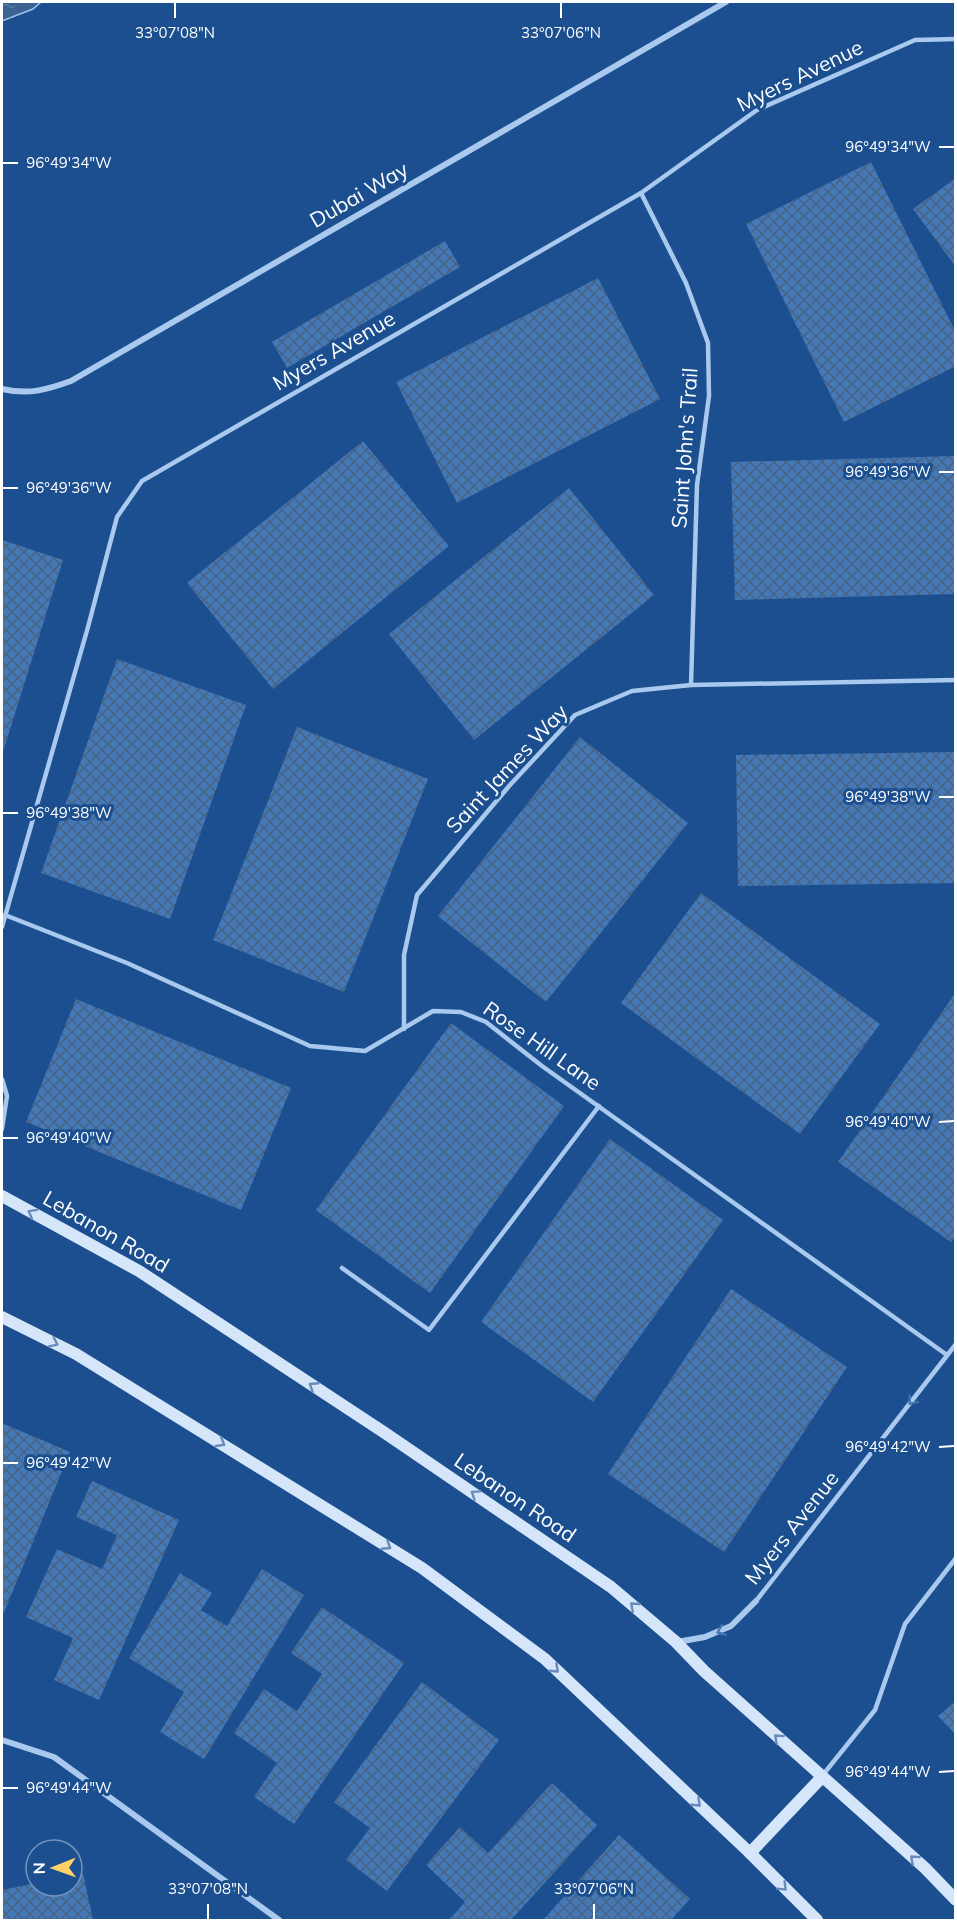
<svg xmlns="http://www.w3.org/2000/svg" width="957" height="1922" viewBox="0 0 957 1922" font-family="Mulish,sans-serif">
	<defs>
		<pattern id="water-ripples" width="26" height="14" patternUnits="userSpaceOnUse" patternTransform="scale(1.5)"><rect width="26" height="14" fill="#3c6290"/><path d="M2 4q2-2 4 0t4 0M15 11q2-2 4 0t4 0" fill="none" stroke="#597aa1"/></pattern>
		<pattern id="building-cross-hatch" width="8" height="8" patternUnits="userSpaceOnUse" patternTransform="scale(1.5)"><rect width="8" height="8" fill="#4478b7"/><path d="M0 0l8 8M0 8l8-8" fill="none" stroke="#486282"/></pattern>
	</defs>
	<rect width="100%" height="100%" fill="#1b4f8f"/>
	<!-- water -->
	<path fill="url(#water-ripples)" stroke="#9cc4f0" stroke-width="1.5" d="M2 2H41L33 9 2 21Z"/>
	<!-- building -->
	<g fill="url(#building-cross-hatch)">
		<path d="M871 162 956 333V366L844 422 746 224Z"/>
		<path d="M956 178V267L913 209Z"/>
		<path d="M445 241 460 267 287 368 272 342Z"/>
		<path d="M598 278 660 399 457 503 396 382Z"/>
		<path d="M363 441 449 546 273 689 187 583Z"/>
		<path d="M956 456V594L735 600 731 462Z"/>
		<path d="M569 488 654 595 474 740 389 634Z"/>
		<path d="M2 540 63 560 2 755Z"/>
		<path d="M117 659 246 705 170 919 41 873Z"/>
		<path d="M297 727 428 779 344 992 213 940Z"/>
		<path d="M580 737 688 823 546 1002 438 916Z"/>
		<path d="M956 752V883L738 886 736 755Z"/>
		<path d="M701 893 880 1024 800 1134 621 1003Z"/>
		<path d="M956 992V1235L951 1242 838 1162Z"/>
		<path d="M76 999 291 1088 241 1210 26 1122Z"/>
		<path d="M451 1023 564 1106 430 1293 316 1210Z"/>
		<path d="M610 1139 723 1220 593 1402 481 1322Z"/>
		<path d="M731 1289 847 1367 724 1552 608 1474Z"/>
		<path d="M2 1423 70 1452 2 1617Z"/>
		<path d="M92 1481 179 1520 99 1700 54 1680 73 1638 26 1617 57 1549 102 1569 117 1535 76 1517Z"/>
		<path d="M262 1569 304 1595 204 1759 160 1732 184 1692 129 1658 180 1573 212 1593 201 1610 227 1626Z"/>
		<path d="M322 1607 404 1663 294 1824 254 1797 277 1763 234 1733 264 1689 297 1711 322 1674 291 1653Z"/>
		<path d="M422 1682 499 1740 387 1891 346 1860 370 1828 334 1802Z"/>
		<path d="M956 1701V1735L938 1716Z"/>
		<path d="M552 1783 597 1825 511 1920H449L465 1902 426 1865 460 1827 488 1853Z"/>
		<path d="M619 1835 690 1899 671 1920H543Z"/>
		<path d="M83 1873 93 1920H2V1890L36 1883V1886H72V1876Z"/>
	</g>
	<g fill="none" stroke-linecap="round" stroke-linejoin="round">
		<!-- lane -->
		<g stroke="#a9c9ee" stroke-width="4.5">
			<path d="M641 193 686 283 708 343 709 396 697 485 691 685"/>
			<path d="M5 915 127 963 310 1046 365 1051 433 1011 461 1012 486 1022 542 1066 947 1355"/>
			<path d="M2 927 88 627 117 517 142 481 641 193 757 110 915 40 956 39"/>
			<path d="M404 1029V955L417 895 510 785 575 715 632 691 691 685 956 680"/>
			<path d="M2 1079 7 1096 2 1129"/>
			<path d="M342 1268 429 1330 599 1106"/>
			<path d="M756 1601 956 1344"/>
			<path d="M822 1776 875 1710 905 1624 956 1558"/>
		</g>
		<!-- street -->
		<g stroke="#a9c9ee" stroke-width="6">
			<path d="M2 389C29 395 46 390 71 381L726 2"/>
			<path d="M677 1642 705 1637 731 1626 756 1601"/>
			<path d="M2 1740 54 1757 279 1920"/>
		</g>
		<!-- secondary -->
		<g stroke="#d6e6fa" stroke-width="12">
			<path d="M2 1196 139 1271 385 1433 611 1587 676 1642 704 1671 925 1868 956 1900"/>
			<path d="M2 1317 76 1354 422 1568 545 1659 750 1853 817 1920"/>
			<path d="M750 1853 822 1777"/>
		</g>
	</g>
	<!-- one-way arrows -->
	<defs><path id="oneway-chevron" d="M-2-3.5L2.5 0L-2 3.5" fill="none" stroke-width="1.6" stroke-linecap="round" stroke-linejoin="round" transform="scale(1.5)"/></defs>
	<g stroke="#668bba">
		<use href="#oneway-chevron" transform="translate(32 1213) rotate(-151)"/>
		<use href="#oneway-chevron" transform="translate(54 1343) rotate(26)"/>
		<use href="#oneway-chevron" transform="translate(313 1386) rotate(-147)"/>
		<use href="#oneway-chevron" transform="translate(221 1443) rotate(31)"/>
		<use href="#oneway-chevron" transform="translate(475 1494) rotate(-146)"/>
		<use href="#oneway-chevron" transform="translate(387 1546) rotate(33)"/>
		<use href="#oneway-chevron" transform="translate(634 1606) rotate(-139)"/>
		<use href="#oneway-chevron" transform="translate(555 1669) rotate(43)"/>
		<use href="#oneway-chevron" transform="translate(778 1738) rotate(-138)"/>
		<use href="#oneway-chevron" transform="translate(697 1803) rotate(43)"/>
		<use href="#oneway-chevron" transform="translate(914 1859) rotate(-138)"/>
		<use href="#oneway-chevron" transform="translate(783 1887) rotate(45)"/>
	</g>
	<g stroke="#4674ac">
		<use href="#oneway-chevron" transform="translate(912 1401) rotate(128)"/>
		<use href="#oneway-chevron" transform="translate(721 1631) rotate(157)"/>
	</g>
	<!-- ticks -->
	<path fill="none" stroke="#fff" stroke-width="2" d="M175 3V18M561 3V18M939 147H954M3 163H18M939 472H954M3 488H18M939 797H954M3 813H18M939 1122 954 1121M3 1138H18M939 1447 954 1446M3 1463H18M939 1772 954 1771M3 1788H18M208 1904V1919M594 1904V1919"/>
	<g text-anchor="middle" stroke-width="6" stroke-linejoin="round" paint-order="stroke">
		<!-- street labels -->
		<g font-size="21" fill="#fff" stroke="#1b4f8f">
			<text transform="translate(800 76) rotate(-26)" y="7">Myers Avenue</text>
			<text transform="translate(359 195) rotate(-30)" y="7">Dubai Way</text>
			<text transform="translate(334 351) rotate(-30)" y="7">Myers Avenue</text>
			<text transform="translate(685 448) rotate(-86)" y="7">Saint John's Trail</text>
			<text transform="translate(507 769) rotate(-47)" y="7">Saint James Way</text>
			<text transform="translate(542 1046) rotate(35)" y="7">Rose Hill Lane</text>
			<text transform="translate(106 1232) rotate(30)" y="7">Lebanon Road</text>
			<text transform="translate(515 1498) rotate(34)" y="7">Lebanon Road</text>
			<text transform="translate(792 1528) rotate(-52)" y="7">Myers Avenue</text>
		</g>
	</g>
	<g font-size="15" text-anchor="middle" fill="#fff" stroke="#1b4f8f" stroke-width="6" stroke-linejoin="round" paint-order="stroke">
		<text x="175" y="38">33°07'08"N</text>
		<text x="561" y="38">33°07'06"N</text>
		<text x="888" y="152">96°49'34"W</text>
		<text x="69" y="168">96°49'34"W</text>
		<text x="888" y="477">96°49'36"W</text>
		<text x="69" y="493">96°49'36"W</text>
		<text x="888" y="802">96°49'38"W</text>
		<text x="69" y="818">96°49'38"W</text>
		<text x="888" y="1127">96°49'40"W</text>
		<text x="69" y="1143">96°49'40"W</text>
		<text x="888" y="1452">96°49'42"W</text>
		<text x="69" y="1468">96°49'42"W</text>
		<text x="888" y="1777">96°49'44"W</text>
		<text x="69" y="1793">96°49'44"W</text>
		<text x="208" y="1894">33°07'08"N</text>
		<text x="594" y="1894">33°07'06"N</text>
	</g>
	<!-- border -->
	<rect width="957" height="1922" fill="none" stroke="#ffffff" stroke-width="6"/>
	<!-- north arrow -->
	<g transform="translate(54 1868) rotate(269)"><circle r="28" fill="#1b4f8f" stroke="#7695bc" stroke-width="1.5"/>
	<path d="M0-4.5L10 22L0 15L-10 22Z" fill="#ffd166"/>
	<text y="-9" font-size="16" font-weight="bold" text-anchor="middle" fill="#ffffff">N</text>
	</g>
</svg>
